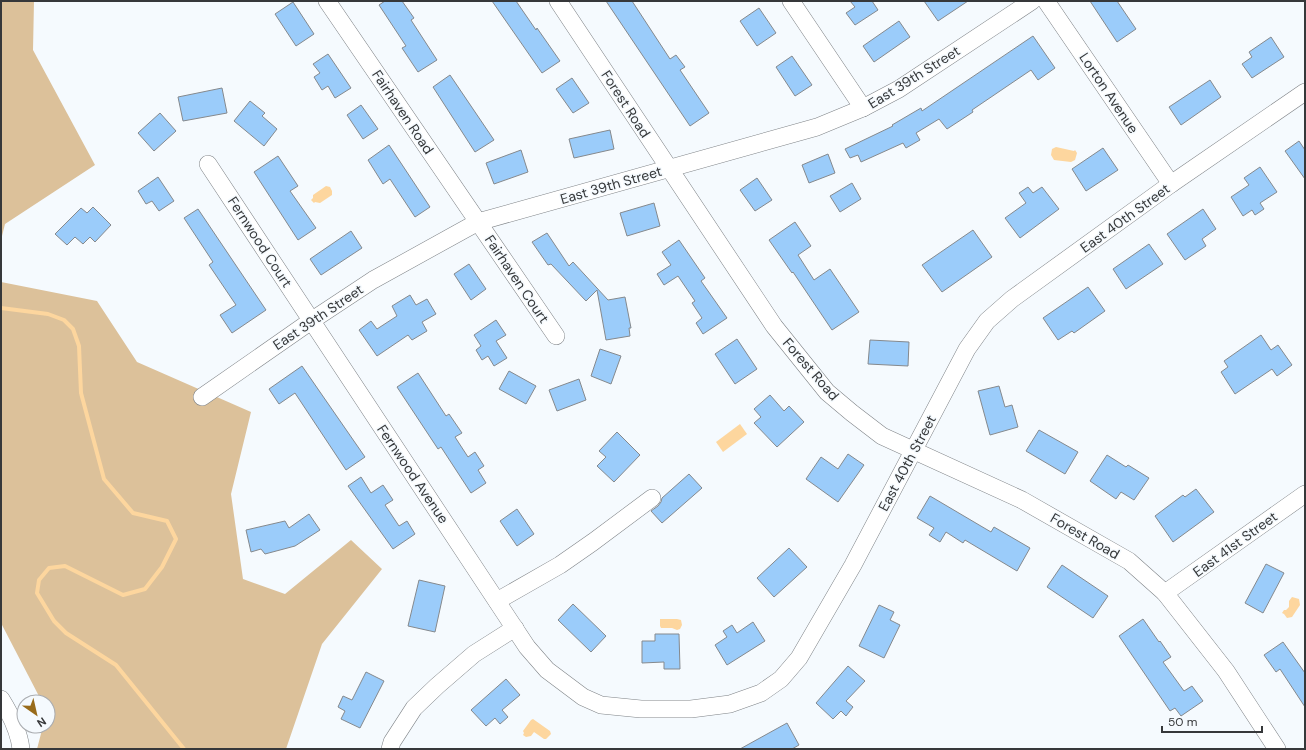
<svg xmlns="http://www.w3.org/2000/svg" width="1306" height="750" viewBox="0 0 1306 750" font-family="'DM Sans',sans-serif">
	<rect width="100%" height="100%" fill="#f5fafe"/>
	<!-- green -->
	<g fill="#dcc19a">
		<path d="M1 1H34L33 50 95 165 5 224 1 240Z"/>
		<path d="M1 282 97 301 137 362 251 412 231 494 243 579 285 594 351 540 382 569 322 644 286 749H37L43 726H48V702H42L1 623Z"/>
	</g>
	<!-- water -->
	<g fill="#fdd69e">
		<path d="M1056 147 1074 151 1075 150 1077 153 1075 160 1071 162 1054 160 1051 155 1052 149Z"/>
		<path d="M326 186 330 187 332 191V195L320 203 315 202 314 203 311 200 313 198V195Z"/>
		<path d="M740 424 747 434 723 452 716 442Z"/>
		<path d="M1292 597 1299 599 1300 605 1292 617 1287 618 1284 614 1282 613 1284 610H1286L1289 607V601Z"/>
		<path d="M660 619H677L681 620 682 625 680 629 677 630 672 628H661L660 626Z"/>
		<path d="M533 719 550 731 551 734 546 739H544L534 732 531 736 526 737 523 735 524 733 523 731 531 720Z"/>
	</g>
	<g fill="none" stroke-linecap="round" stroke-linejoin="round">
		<!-- stream -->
		<path stroke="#fdd69e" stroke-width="4" d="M1 308 48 314 64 320 73 329 79 346 81 393 104 479 133 513 167 521 176 539 162 567 145 589 123 595 65 566 49 568 39 580 37 593 54 621 66 633 116 665 184 749"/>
	</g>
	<!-- building -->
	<g fill="#9bccfa" stroke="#85898d">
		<path d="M385 1H402L414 18 411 20 437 60 418 72 402 48 406 46 379 5Z"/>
		<path d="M492 1H516L536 30 537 28 560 61 542 73Z"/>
		<path d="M606 1H632L670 59 676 55 685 67 680 70 709 113 690 126Z"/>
		<path d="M850 1H872L878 10 855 25 846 13 855 7Z"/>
		<path d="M924 1H968L938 21Z"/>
		<path d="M1090 1H1117L1136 29 1117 42Z"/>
		<path d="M293 2 314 34 296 46 275 14Z"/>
		<path d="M759 8 776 33 757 46 740 21Z"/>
		<path d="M899 21 910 37 874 62 863 46Z"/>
		<path d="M1033 36 1055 68 1038 80 1031 70 972 110 973 112 947 129 939 119 916 133 920 140 906 148 903 143 861 162 858 155 850 158 845 149 893 126 892 125 921 108 922 111Z"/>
		<path d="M1271 37 1284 57 1252 78 1242 64 1252 57 1249 52Z"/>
		<path d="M328 54 351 88 335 98 328 86 322 90 314 77 320 73 313 64Z"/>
		<path d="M792 56 812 85 795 96 776 67Z"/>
		<path d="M450 75 494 140 475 152 433 87Z"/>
		<path d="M572 78 589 103 573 113 556 89Z"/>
		<path d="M1210 80 1221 97 1181 125 1169 107Z"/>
		<path d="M222 88 227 113 183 121 178 97Z"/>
		<path d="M250 101 265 113 262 116 277 129 264 146 234 121Z"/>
		<path d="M361 105 378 129 363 139 347 115Z"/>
		<path d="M160 113 176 131 154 151 138 133Z"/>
		<path d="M610 130 614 149 574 158 569 139Z"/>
		<path d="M1299 141 1305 150V179L1285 151Z"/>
		<path d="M389 145 430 207 415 217 390 179 383 184 368 160Z"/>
		<path d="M1103 148 1118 170 1086 191 1072 169Z"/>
		<path d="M521 150 528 172 494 184 486 163Z"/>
		<path d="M828 154 835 173 809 183 802 165Z"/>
		<path d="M278 156 298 186 290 191 316 228 298 240 254 172Z"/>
		<path d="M1260 167 1277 192 1260 203 1264 209 1255 215 1252 210 1243 216 1231 197 1249 185 1244 178Z"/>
		<path d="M158 177 174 201 159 211 152 201 146 204 138 191Z"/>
		<path d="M757 178 772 200 755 211 740 190Z"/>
		<path d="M852 183 861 199 840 212 830 196Z"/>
		<path d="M1028 187 1033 193 1042 187 1059 209 1020 238 1005 218 1026 203 1019 193Z"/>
		<path d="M654 203 660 226 627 236 620 213Z"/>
		<path d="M93 207 111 225 95 242 90 237 83 244 75 237 67 245 55 234 81 208 87 213Z"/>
		<path d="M198 209 266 310 232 333 220 315 236 305 209 265 213 262 184 218Z"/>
		<path d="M1203 209 1216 229 1202 239 1206 246 1185 260 1167 234Z"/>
		<path d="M795 222 811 246 798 255 814 280 830 269 859 312 832 330 793 272 792 273 769 240Z"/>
		<path d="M973 230 992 257 942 292 922 265Z"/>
		<path d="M351 231 362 248 321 275 310 259Z"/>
		<path d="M547 233 569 266 573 262 608 300 625 297 631 328H629L630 336 606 340 597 290 586 301 551 264 548 265 532 242Z"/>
		<path d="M679 240 705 278 701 281 727 318 703 334 696 323 702 318 692 303 695 301 678 276 664 285 657 274 671 265 662 252Z"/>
		<path d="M1149 244 1163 264 1126 289 1113 269Z"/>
		<path d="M469 264 486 289 471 300 454 274Z"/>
		<path d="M1088 287 1105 311 1074 333 1072 331 1058 340 1043 318Z"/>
		<path d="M410 295 416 305 427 299 436 314 422 322 427 331 412 340 408 335 377 356 359 330 371 321 377 329 397 316 392 306Z"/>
		<path d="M496 320 506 335 496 341 507 358 494 366 488 356 482 360 476 350 481 346 474 335Z"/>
		<path d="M1261 335 1271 350 1278 345 1292 365 1277 376 1272 369 1235 394 1221 372 1228 367 1224 361Z"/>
		<path d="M737 339 757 369 735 384 715 354Z"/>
		<path d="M870 340 909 342 908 366 868 364Z"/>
		<path d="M600 349 621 356 611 384 591 376Z"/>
		<path d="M302 366 365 457 346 470 295 393 279 404 269 389Z"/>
		<path d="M509 371 536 386 526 404 499 389Z"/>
		<path d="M418 373 446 416 449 414 462 433 455 437 468 457 475 452 484 466 478 470 486 483 471 493 441 447 438 449 397 387Z"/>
		<path d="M579 379 586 400 557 411 549 390Z"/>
		<path d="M999 386 1005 407 1012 405 1018 427 990 435 978 391Z"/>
		<path d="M770 395 784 411 789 406 804 422 777 447 754 423 761 417 754 409Z"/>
		<path d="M1039 430 1078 452 1065 474 1026 451Z"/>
		<path d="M617 432 640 455 614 482 597 466 606 457 599 451Z"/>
		<path d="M848 454 864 465 838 502 806 479 821 457 838 469Z"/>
		<path d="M1107 455 1126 467 1128 465 1149 478 1134 500 1121 492 1116 499 1090 481Z"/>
		<path d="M689 474 702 488 662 523 651 511 658 506 661 502 662 498Z"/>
		<path d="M361 477 371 493 383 485 393 500 385 505 399 526 407 521 415 534 393 549 348 486Z"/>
		<path d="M1196 489 1214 512 1173 542 1155 516 1183 495 1185 497Z"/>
		<path d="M930 496 991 532 994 527 1030 548 1017 571 965 540 963 543 946 532 940 542 929 535 934 528 917 518Z"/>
		<path d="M517 509 534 534 517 546 500 521Z"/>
		<path d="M309 514 320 530 295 546 265 554 261 549 251 552 246 530 285 521 289 528Z"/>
		<path d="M789 548 807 567 774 597 757 578Z"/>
		<path d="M1266 564 1284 573 1263 613 1245 603Z"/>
		<path d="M1062 565 1108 596 1093 618 1047 587Z"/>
		<path d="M419 580 445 586 435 632 408 626Z"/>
		<path d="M573 604 606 636 591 652 558 620Z"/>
		<path d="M879 605 894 612 890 620 900 625 884 658 859 646Z"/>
		<path d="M1143 619 1159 642 1160 641 1171 657 1163 662 1184 691 1192 686 1203 701 1181 716 1175 708 1170 711 1119 636Z"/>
		<path d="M753 622 765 641 727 665 715 645 727 637 723 631 732 625 737 633Z"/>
		<path d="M655 634H679L680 669H664V662L642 663V641H655Z"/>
		<path d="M1283 642 1305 673V707L1280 669 1276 672 1264 655Z"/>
		<path d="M848 666 865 681 846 701 853 707 846 716 841 711 833 719 816 703Z"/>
		<path d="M366 672 384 681 360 728 341 719 345 711 338 707 343 696 352 700Z"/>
		<path d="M506 679 520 695 502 710 508 717 500 724 495 718 486 726 471 710Z"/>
		<path d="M787 723 799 745 792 749H740Z"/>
	</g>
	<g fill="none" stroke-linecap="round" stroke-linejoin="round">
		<defs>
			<g id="minor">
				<path d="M327 1 556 336"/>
				<path d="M558 1 774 326 827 392 852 413 882 436 1022 500 1129 561 1165 593 1226 671 1277 749"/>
				<path d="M791 1 863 108"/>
				<path d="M1046 1 1171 184"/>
				<path d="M208 164 527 647 547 670 583 697 601 705 641 709H691L730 704 761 693 781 679 799 658 853 565 967 349 987 321 1012 299 1171 184 1305 92"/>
				<path d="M202 397 311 321 373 280 478 222 817 127 863 108 899 89 1032 1"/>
				<path d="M1165 593 1305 494"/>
				<path d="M497 601 560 565 593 542 652 498"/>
				<path d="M1 699C11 715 19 731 21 749"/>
				<path d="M390 749 392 742 414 708 437 686 474 654 515 628"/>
			</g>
		</defs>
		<!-- minor casing -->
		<use href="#minor" stroke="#7f8387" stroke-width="18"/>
		<!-- minor -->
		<use href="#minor" stroke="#fff" stroke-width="17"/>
	</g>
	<g text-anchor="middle" stroke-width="3" stroke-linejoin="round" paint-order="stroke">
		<!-- street labels -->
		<g font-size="14" fill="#36383a" stroke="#f5fafe">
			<text transform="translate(914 77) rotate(-32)" y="5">East 39th Street</text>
			<text transform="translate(1109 93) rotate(56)" y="5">Lorton Avenue</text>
			<text transform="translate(626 104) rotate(57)" y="5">Forest Road</text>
			<text transform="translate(403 112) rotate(56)" y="5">Fairhaven Road</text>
			<text transform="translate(611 185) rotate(-16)" y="5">East 39th Street</text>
			<text transform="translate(1125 218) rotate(-36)" y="5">East 40th Street</text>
			<text transform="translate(260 242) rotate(57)" y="5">Fernwood Court</text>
			<text transform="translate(517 279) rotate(56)" y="5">Fairhaven Court</text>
			<text transform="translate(318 317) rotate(-34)" y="5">East 39th Street</text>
			<text transform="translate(811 369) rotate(49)" y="5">Forest Road</text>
			<text transform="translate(907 463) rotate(-62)" y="5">East 40th Street</text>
			<text transform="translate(413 474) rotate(56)" y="5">Fernwood Avenue</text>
			<text transform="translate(1085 536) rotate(30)" y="5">Forest Road</text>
			<text transform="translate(1235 544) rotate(-36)" y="5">East 41st Street</text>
		</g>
	</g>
	<!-- border -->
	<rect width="1306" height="750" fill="none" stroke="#36383a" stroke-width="4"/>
	<!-- north arrow -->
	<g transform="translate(36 714) rotate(146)"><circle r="19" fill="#f5fafe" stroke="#a9acb0"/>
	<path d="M0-3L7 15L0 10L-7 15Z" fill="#986b1a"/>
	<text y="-6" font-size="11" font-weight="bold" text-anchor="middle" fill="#36383a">N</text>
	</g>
	<!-- scale -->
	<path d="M1162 726v6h100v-6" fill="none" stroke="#36383a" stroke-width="2"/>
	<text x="1168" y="726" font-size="12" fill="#36383a" stroke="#f5fafe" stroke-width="3" paint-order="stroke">50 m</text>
</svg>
